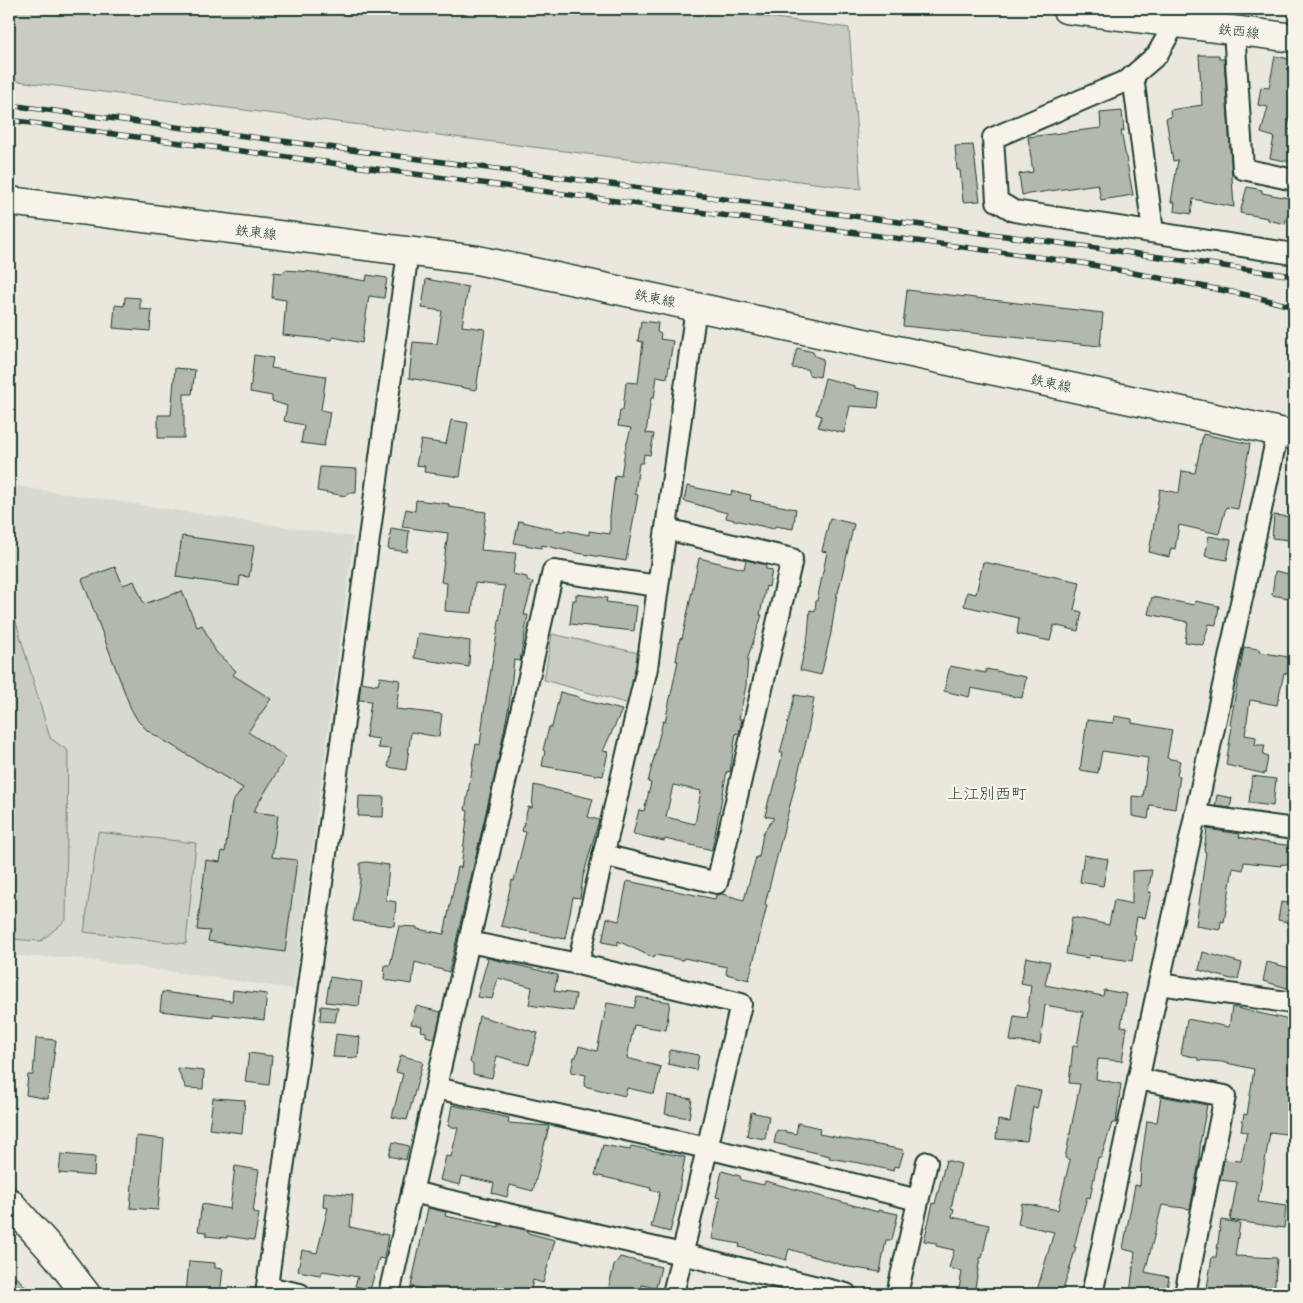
<svg xmlns="http://www.w3.org/2000/svg" width="1303" height="1303" viewBox="0 0 1303 1303" font-family="'Shantell Sans','Klee One',sans-serif">
	<rect width="100%" height="100%" fill="#eae8dd"/>
	<filter id="ink" filterUnits="userSpaceOnUse"><feTurbulence type="fractalNoise" baseFrequency=".02" numOctaves="2"/><feDisplacementMap in="SourceGraphic" scale="10" xChannelSelector="R" yChannelSelector="G"/><feConvolveMatrix kernelMatrix="1 2 1 2 8 2 1 2 1" color-interpolation-filters="sRGB"/></filter>
	<g filter="url(#ink)">
		<!-- built -->
		<path fill="#d9dacf" d="M9 485 354 537 294 989 74 958 9 956Z"/>
		<!-- green -->
		<g fill="#c8ccc1" stroke="#74847a">
			<path d="M9 9H709L849 28 861 189 9 80Z"/>
			<path d="M9 598 50 738 68 751 66 920 41 941 9 939Z"/>
			<path d="M552 634 639 653 629 704 544 680Z"/>
			<path d="M98 832 196 843 186 944 84 932Z"/>
		</g>
		<!-- building -->
		<g fill="#b2b8ae" stroke="#1f3d34" fill-rule="evenodd">
			<path d="M1199 55H1219V59H1224L1234 207 1193 199 1191 214 1174 211 1175 202H1171L1178 160 1173 161 1166 118 1171 117 1170 110 1202 105Z"/>
			<path d="M1275 56 1294 60V96L1288 129 1294 130 1290 162 1270 158 1274 137 1261 133 1268 107 1258 105 1261 87 1269 88Z"/>
			<path d="M1122 111 1124 131H1121L1133 195 1101 200 1098 184 1022 195 1019 174 1033 172 1028 137 1101 128 1100 113Z"/>
			<path d="M973 145 980 201 963 202 960 170H957L955 146Z"/>
			<path d="M1247 187 1262 190V193L1294 199 1291 217 1287 216 1285 224 1268 220V218L1240 213Z"/>
			<path d="M285 270 312 272 366 281 367 275 387 278 384 298 369 296 362 343 333 337 332 340 283 335 286 300 272 298 274 272 283 273Z"/>
			<path d="M426 279 468 287 462 326 485 329 476 390 409 378 413 342 437 344 442 311 422 308Z"/>
			<path d="M907 290 1103 313 1100 346 903 326Z"/>
			<path d="M125 297 140 298V309L152 310 150 331 113 328 115 305 124 306Z"/>
			<path d="M641 321 658 323 657 332 661 334 660 339 673 341 667 378 657 376 654 398H651L646 433 654 434 650 455 644 454 643 463H639L635 494 638 495 626 561 577 553 542 545 541 548 514 543 519 521 563 532 564 530 589 535V531L610 534V516L615 475 621 476 625 450 631 428 618 426 620 410H623L626 382 638 383 643 342 638 341Z"/>
			<path d="M797 348 813 352 815 356 823 359 820 377 809 375 807 369 792 368Z"/>
			<path d="M254 355 273 358 271 368 326 376 321 410 330 412 324 446 301 443 304 425 284 421 287 406 272 401V396L250 392Z"/>
			<path d="M175 368 195 370 192 394H184V438H158V415H171Z"/>
			<path d="M825 378 855 386V388L880 392 878 408 850 406 844 433 818 427 822 416 816 414Z"/>
			<path d="M451 420 468 423 460 477 424 472 425 466 416 465 421 440 446 444Z"/>
			<path d="M1203 434 1250 444 1238 509 1226 507 1219 534 1179 525 1175 549 1171 548 1169 557 1149 552 1160 489 1179 493 1182 471 1195 473Z"/>
			<path d="M320 467 357 469 356 493H348L346 496 317 491Z"/>
			<path d="M687 486 731 495 732 491 751 495 750 500 796 509 793 529 775 526 774 529 726 518 727 513 684 501Z"/>
			<path d="M416 500 449 504V507L486 512 481 550 516 553 513 574 527 577V581L533 582 524 615H528L520 661 514 660 509 705 500 752 449 972 415 962 412 984 384 980 385 965H390L399 926 417 927V929L444 934 458 867 461 868 468 811 465 810 473 764H472L476 744 480 745 484 711 505 586 475 583 472 613 445 611 447 583 441 582 448 533 402 527 406 509 415 511Z"/>
			<path d="M1274 515 1292 517 1289 540 1272 538Z"/>
			<path d="M830 518 854 524 838 593H837L831 633 821 675 800 670 808 635 810 610 815 611 816 601H817L827 552 822 551Z"/>
			<path d="M391 528 409 531 407 552 388 549Z"/>
			<path d="M182 536 254 546 249 577 240 576 239 586 176 577Z"/>
			<path d="M1209 536 1231 540 1227 560 1205 556Z"/>
			<path d="M699 558 744 569 746 560 766 565V569L772 570 769 587 766 586 760 615H762L748 657 746 686 739 719H742L739 734 736 733 730 772 727 771 712 850 665 839 664 841 633 834 639 810 644 811 651 783 648 782 663 721 665 722 678 661H676L680 638 682 639ZM673 785 701 791 695 824 666 817Z"/>
			<path d="M983 562 1080 582 1074 610 1082 612 1078 631 1054 625 1050 641 1017 634 1019 618 964 606 967 592 976 594Z"/>
			<path d="M115 567 123 585 134 581 144 604 182 591 197 627 202 625 216 652 236 671 233 675 271 699 248 732 286 757 253 812 278 815 272 857 297 860 285 952 208 941 210 931 197 930 206 860 220 862 222 851 225 852 232 803 243 788 148 731 138 721 131 709 82 579Z"/>
			<path d="M1275 571 1294 575V599L1272 595Z"/>
			<path d="M576 594 607 598 606 602 637 606 634 631 570 624 573 600H576Z"/>
			<path d="M1152 597 1194 605 1195 601 1219 606 1216 625 1209 624 1203 645 1185 642 1188 622 1148 614Z"/>
			<path d="M418 633 470 641 469 667 414 658Z"/>
			<path d="M1244 647 1259 649V652L1294 658 1292 675 1284 673 1277 705 1250 700 1245 735 1256 737 1255 745H1265L1263 755 1268 757 1265 774 1226 765 1232 726 1230 725Z"/>
			<path d="M950 666 986 673V669L1026 677 1022 698 971 688 969 697 944 691Z"/>
			<path d="M380 677 400 680 396 709 442 714 439 737 411 732 406 770 388 767 391 749 378 748 379 739 366 737 371 701 359 700 361 682 378 685Z"/>
			<path d="M560 692 579 697V699L622 710 603 751 608 752 603 776 542 766 545 751 543 750 549 727H552Z"/>
			<path d="M795 695 814 698 807 738 765 904 767 905 749 980 726 974 727 967 684 958 683 960 655 955 654 958 618 941V945L602 942 607 918 619 921 627 881 715 899 716 895 722 894 744 900 756 857H759L763 833 774 818 765 816 770 795H772L783 753H780Z"/>
			<path d="M1114 716 1132 719V723L1172 730 1167 758 1180 761 1177 775 1180 776 1175 809 1150 805 1148 819 1132 816V796L1143 797 1148 758 1102 751 1098 773 1080 770 1087 720 1113 723Z"/>
			<path d="M1252 776 1276 779 1273 806 1249 803Z"/>
			<path d="M534 785 593 799 588 817 599 820 583 877 580 898 573 897 565 939 501 926 512 880 514 881 526 832 522 831 528 807 532 808Z"/>
			<path d="M1217 795 1232 798 1230 808 1215 806Z"/>
			<path d="M359 796 384 797 383 817 358 816Z"/>
			<path d="M1207 829 1240 834 1239 837 1262 842 1294 846V866L1281 864V866L1244 862 1243 870 1233 868 1224 922 1221 921 1220 930 1196 926 1206 852 1204 851Z"/>
			<path d="M1084 855 1108 859 1103 886 1080 882Z"/>
			<path d="M367 862 389 865 386 900 396 902 394 926 353 921 360 880V863Z"/>
			<path d="M1152 870 1148 892H1151L1145 918 1137 917 1134 934 1136 935 1132 961 1089 955 1088 958 1066 954 1072 917 1109 925 1114 900 1132 904V871Z"/>
			<path d="M1281 902 1294 904V923L1278 920Z"/>
			<path d="M1203 952 1242 963 1238 979H1231L1199 970Z"/>
			<path d="M1026 957 1050 962 1045 985 1103 996 1104 990 1127 994 1121 1026 1127 1027 1122 1061 1098 1059 1096 1079 1121 1084 1116 1123H1112L1101 1158 1098 1157 1090 1198 1087 1197 1074 1247H1076L1062 1294H1036L1054 1232 1018 1224 1022 1203 1058 1210 1070 1160 1065 1158 1080 1084 1069 1083 1073 1046H1077L1083 1012 1045 1005 1040 1044 1010 1041 1014 1016 1027 1018 1031 985 1021 983Z"/>
			<path d="M488 958 558 975 554 991 576 994 573 1011 529 1005 532 987 498 978 492 999 477 997Z"/>
			<path d="M1267 962 1294 969V990L1263 981Z"/>
			<path d="M330 977 362 982 359 1006 326 1002Z"/>
			<path d="M233 990 267 994 264 1020 213 1014V1017L160 1011 162 992 232 1001Z"/>
			<path d="M637 997 670 1002 666 1030 634 1025 627 1058 661 1067 654 1094 627 1088 625 1096 584 1086 586 1075 571 1072 574 1057H576L579 1046 597 1051 607 1003 634 1008Z"/>
			<path d="M321 1006 338 1008 335 1022 320 1021Z"/>
			<path d="M416 1006 441 1012 435 1039 426 1036V1032L421 1031 422 1026 411 1024Z"/>
			<path d="M1232 1007 1294 1021V1135L1270 1132 1258 1202 1286 1206 1284 1228 1230 1220 1237 1182 1220 1180 1224 1160 1241 1161 1247 1132 1241 1131 1244 1114 1247 1115 1254 1069 1222 1062 1198 1060V1058L1181 1054 1187 1019 1229 1027Z"/>
			<path d="M479 1016 538 1033 529 1065 497 1056 492 1078 473 1074V1065L470 1062Z"/>
			<path d="M336 1034 360 1037 358 1058 333 1057Z"/>
			<path d="M36 1038 56 1040 48 1099 26 1095 28 1075H33Z"/>
			<path d="M670 1050 699 1055 696 1070 668 1064Z"/>
			<path d="M249 1053 272 1056 269 1085 245 1082Z"/>
			<path d="M401 1055 423 1062 407 1120 392 1117 403 1074 396 1072Z"/>
			<path d="M177 1068 204 1071 203 1089 186 1088Z"/>
			<path d="M1016 1086 1041 1091 1037 1108 1033 1107 1027 1141 996 1139 998 1120 1010 1122Z"/>
			<path d="M668 1095 692 1099 689 1118 665 1114Z"/>
			<path d="M1161 1096 1207 1105 1201 1138 1199 1158H1200L1190 1209 1162 1205 1145 1272 1169 1277 1166 1294H1130L1135 1252 1123 1249 1135 1185 1140 1186 1141 1164 1147 1121 1157 1122Z"/>
			<path d="M213 1098 245 1100 242 1133 209 1129Z"/>
			<path d="M452 1105 509 1118 508 1123 549 1126 533 1191 510 1185 507 1197 492 1193 494 1183 462 1176 460 1185 440 1180 446 1156 451 1157 458 1128 448 1126Z"/>
			<path d="M751 1112 769 1116 765 1139 747 1136Z"/>
			<path d="M798 1123 820 1128 819 1134 904 1150 899 1167 894 1166 893 1171 865 1164 829 1158 830 1156 774 1143 777 1130 796 1134Z"/>
			<path d="M136 1136 164 1139 158 1210 130 1208Z"/>
			<path d="M393 1142 409 1146 406 1160 389 1156Z"/>
			<path d="M603 1145 630 1150 631 1146 685 1157 675 1212 670 1232 651 1227 660 1192 650 1190 651 1188 595 1175Z"/>
			<path d="M61 1154 95 1157 94 1176 59 1173Z"/>
			<path d="M946 1160 961 1164 951 1208 954 1209 952 1217 989 1225 982 1258H980L974 1294H958L962 1272 949 1268 954 1250 936 1246V1243L924 1241 933 1203 935 1204Z"/>
			<path d="M235 1166 259 1170 253 1212 259 1214 254 1240 227 1236V1238L206 1236V1232L198 1231 202 1204 230 1209Z"/>
			<path d="M722 1171 740 1176 741 1180 764 1185 765 1181 878 1212V1210L898 1214 892 1240H886L880 1272 849 1267 789 1249 786 1260 739 1247 740 1244 712 1239 720 1198 716 1197Z"/>
			<path d="M324 1192 353 1195 350 1227 388 1235 384 1259 379 1258 370 1290 355 1286 358 1277 323 1271 320 1275 298 1271 302 1250 317 1253 328 1208 323 1207Z"/>
			<path d="M428 1208 446 1212 445 1216 499 1227V1224L526 1230 528 1231V1233L555 1240 543 1283 533 1280 530 1294H435V1292L411 1286Z"/>
			<path d="M1221 1220 1240 1223 1235 1256 1277 1258 1274 1294 1239 1292V1294H1206L1212 1257H1216Z"/>
			<path d="M620 1257 661 1267 656 1288 642 1285 640 1294 612 1293 609 1286 614 1266Z"/>
			<path d="M189 1261 215 1263V1268L223 1269 220 1294H186Z"/>
			<path d="M17 1277 31 1294H9V1284Z"/>
		</g>
		<g fill="none" stroke-linecap="round" stroke-linejoin="round">
			<defs>
				<g id="street">
					<path d="M1175 23 1157 55 1128 80 993 138 997 201 1014 211 1294 254"/>
					<path d="M1234 30 1243 169 1294 180"/>
					<path d="M1133 76 1153 232"/>
					<path d="M1195 815 1294 829"/>
					<path d="M603 855 717 883 792 559 666 529"/>
					<path d="M469 942 578 964 741 1004 673 1294"/>
					<path d="M578 964 647 668 696 307"/>
					<path d="M1159 984 1294 1003"/>
					<path d="M1138 1079 1225 1096 1185 1294"/>
					<path d="M436 1088 707 1148 918 1200"/>
					<path d="M412 1192 682 1254 846 1294"/>
					<path d="M267 1287 300 1294"/>
					<path d="M266 1294 408 252"/>
					<path d="M389 1294 553 571 658 586"/>
					<path d="M897 1294 927 1162"/>
					<path d="M1092 1294 1278 431"/>
				</g>
				<g id="secondary">
					<path d="M1066 9 1294 38"/>
					<path d="M9 201 477 260 1294 435"/>
					<path d="M9 1202 56 1255 86 1294"/>
				</g>
			</defs>
			<!-- street casing -->
			<use href="#street" stroke="#1f3d34" stroke-width="24"/>
			<!-- secondary casing -->
			<use href="#secondary" stroke="#1f3d34" stroke-width="31"/>
			<!-- street -->
			<use href="#street" stroke="#f7f3e8" stroke-width="20"/>
			<!-- secondary -->
			<use href="#secondary" stroke="#f7f3e8" stroke-width="28"/>
			<defs>
				<g id="rail">
					<path d="M9 105 1082 246 1294 276"/>
					<path d="M9 120 1082 263 1252 296 1294 307"/>
				</g>
			</defs>
			<!-- rail casing -->
			<use href="#rail" stroke="#1f3d34" stroke-width="5.5"/>
			<!-- rail -->
			<use href="#rail" stroke="#f7f3e8" stroke-width="4" stroke-dasharray="11" stroke-linecap="butt"/>
		</g>
	</g>
	<g text-anchor="middle" stroke-width="4.5" stroke-linejoin="round" paint-order="stroke">
		<!-- street labels -->
		<g font-size="14" fill="#1f3d34" stroke="#f7f3e8">
			<text transform="translate(1239 31) rotate(7)" y="5">鉄西線</text>
			<text transform="translate(256 232) rotate(7)" y="5">鉄東線</text>
			<text transform="translate(655 298) rotate(12)" y="5">鉄東線</text>
			<text transform="translate(1051 383) rotate(12)" y="5">鉄東線</text>
		</g>
		<!-- quarter labels -->
		<g font-size="16" fill="#1f3d34" stroke="#f7f3e8">
			<text x="987" y="799">上江別西町</text>
		</g>
	</g>
	<!-- margin -->
	<rect width="1303" height="1303" fill="none" stroke="#f7f3e8" stroke-width="30"/>
	<rect x="15" y="15" width="1273" height="1273" fill="none" stroke="#1f3d34" stroke-width="2" filter="url(#ink)"/>
</svg>
